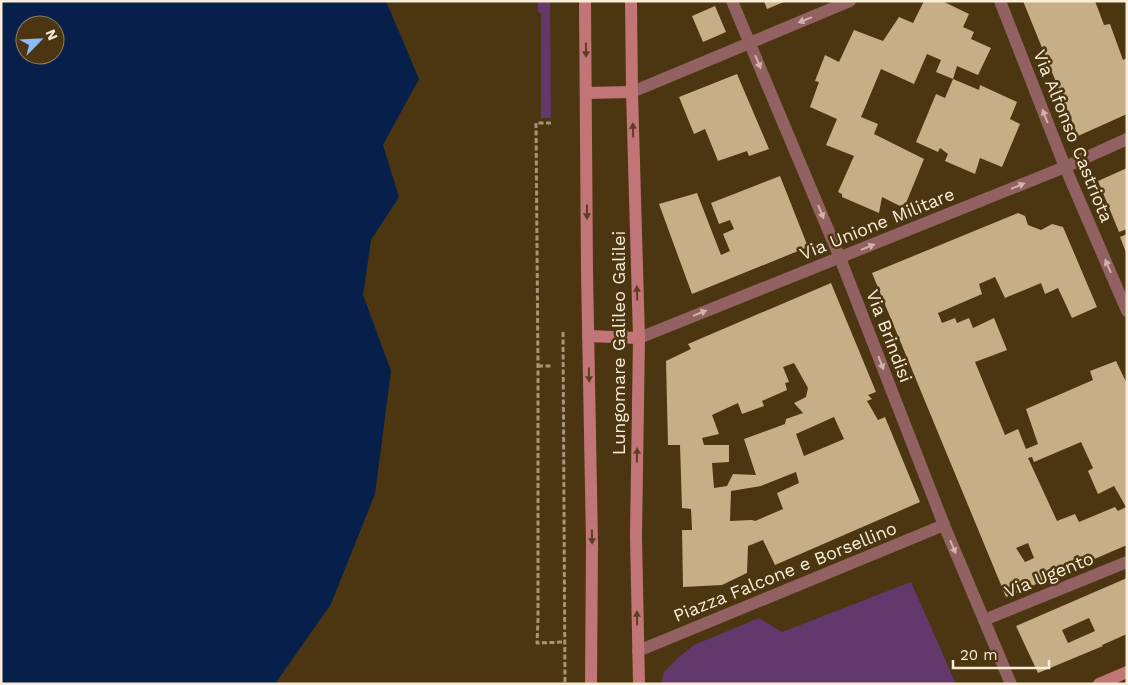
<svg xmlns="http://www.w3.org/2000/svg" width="1128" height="685" viewBox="0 0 1128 685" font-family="'Work Sans',sans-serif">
	<rect width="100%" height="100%" fill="#4b3611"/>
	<!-- green -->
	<g fill="#63396d">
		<path d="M538 1H550L551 118H541V13L538 12Z"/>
		<path d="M911 582 956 684H661L664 672 680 656 694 645 759 618 782 632Z"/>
	</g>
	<!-- water -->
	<path fill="#06204b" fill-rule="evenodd" d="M1 1H386L419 79 383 145 399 197 371 240 363 295 391 371 375 494 331 604 275 684H1ZM25 25H55V55H25Z"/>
	<!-- building -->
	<g fill="#c6ae86" fill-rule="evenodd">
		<path d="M764 1H786L767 9Z"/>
		<path d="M924 1H942L969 14 963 27 974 32 971 39 991 48 978 75 957 66 953 79 936 72 941 60 927 54 914 84 881 69 861 117 878 124 874 134 924 159 904 208 882 197 879 213 842 197V194L838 192 854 156 826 145 837 119 810 107 819 82 815 81 825 55 839 62 854 30 883 41 899 17 913 23Z"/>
		<path d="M1023 1H1095L1104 25 1110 24 1123 60 1127 58V114L1078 136Z"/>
		<path d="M715 6 726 32 703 42 692 16Z"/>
		<path d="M737 74 769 149 749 156 747 151 718 161 705 129 694 134 679 97Z"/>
		<path d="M953 79 979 90 980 85 1017 102 1010 119 1020 124 1002 167 980 158 975 174 945 161 948 154 940 148 938 152 916 142 936 94 945 98Z"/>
		<path d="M1127 168V229L1119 232 1098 181Z"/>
		<path d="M780 176 808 247 692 294 659 204 697 193 721 255 730 251 723 234 734 229 730 220 719 224 711 203Z"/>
		<path d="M1018 213 1025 216 1028 225 1041 230 1052 224 1063 227 1097 307 1072 318 1058 288 1045 294 1041 283 1005 298 995 277 979 284 982 294 938 313 942 323 955 318 957 323 969 318 973 328 994 318 1007 350 975 362 1005 435 1018 429 1026 449 1038 444 1026 409 1093 380 1090 371 1116 361 1127 384V545L1006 597 872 273ZM1081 442 1093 468 1088 471 1098 494 1114 486 1126 507 1118 511 1115 507 1079 522 1075 514 1057 521 1028 458 1032 457 1034 462ZM1028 543 1034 558 1025 562 1016 548Z"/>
		<path d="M1127 234V255L1120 237Z"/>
		<path d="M831 283 876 392 868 395 872 399 867 401 878 420 885 417 920 502 775 565 763 540 748 546 747 573 722 585 683 587 682 530H692L691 509 682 508 680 445H668L666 361 691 349 688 344ZM794 363 808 388 806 397 794 403 803 413 786 419 785 424 744 439 756 475 733 474 727 486 714 488 712 463 729 462V445H704L702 438 719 434 712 415 738 403 742 414 764 406 762 401 787 390 785 383 789 382 783 367ZM834 417 844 439 804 456 796 434ZM796 472 799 483 777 493 783 509 755 521 752 520 730 521 731 491 761 486Z"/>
		<path d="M1127 578V634L1102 645 1103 646 1038 673 1016 626ZM1089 618 1095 631 1068 643 1062 630Z"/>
	</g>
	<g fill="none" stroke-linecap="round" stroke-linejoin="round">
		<!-- path -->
		<g stroke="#a59578" stroke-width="3" stroke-dasharray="5 2.5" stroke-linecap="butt">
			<path d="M551 123H536L538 366V620L537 643 565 642"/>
			<path d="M563 332 565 684"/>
			<path d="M538 366H553"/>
		</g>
		<!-- minor -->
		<g stroke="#926161" stroke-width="12">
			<path d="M732 1 840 258 944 525 1011 684"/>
			<path d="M1000 1 1065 167 1127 311"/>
			<path d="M632 92 850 1"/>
			<path d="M639 338 1065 167 1127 139"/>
			<path d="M984 620 1127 562"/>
			<path d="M638 651 944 525"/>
		</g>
		<!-- secondary -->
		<g stroke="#c27576" stroke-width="12">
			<path d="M585 1 587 271 592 543 591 684"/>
			<path d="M631 1 632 92 639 338 636 536 639 684"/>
			<path d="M586 93 632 92"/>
			<path d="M588 336 639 338"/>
			<path d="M1099 684 1127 672"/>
		</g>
	</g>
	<!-- one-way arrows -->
	<defs><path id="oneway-solid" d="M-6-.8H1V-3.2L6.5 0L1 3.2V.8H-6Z" transform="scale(1.25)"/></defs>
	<g fill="#d0b5a8">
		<use href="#oneway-solid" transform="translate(805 20) rotate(158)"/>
		<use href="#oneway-solid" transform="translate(758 62) rotate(67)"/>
		<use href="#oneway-solid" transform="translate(1045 116) rotate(-111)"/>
		<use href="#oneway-solid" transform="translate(1018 186) rotate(-22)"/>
		<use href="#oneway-solid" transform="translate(821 212) rotate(67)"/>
		<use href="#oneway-solid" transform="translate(868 247) rotate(-22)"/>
		<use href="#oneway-solid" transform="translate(1108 266) rotate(-113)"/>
		<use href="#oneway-solid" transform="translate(700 313) rotate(-22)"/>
		<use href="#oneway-solid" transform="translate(881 363) rotate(69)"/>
		<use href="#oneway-solid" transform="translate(953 547) rotate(67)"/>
	</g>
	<g fill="#5d3f20">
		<use href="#oneway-solid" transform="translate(586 50) rotate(89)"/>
		<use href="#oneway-solid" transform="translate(633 130) rotate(-92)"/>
		<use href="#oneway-solid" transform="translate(587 212) rotate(90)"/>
		<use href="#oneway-solid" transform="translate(637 293) rotate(-92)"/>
		<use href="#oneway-solid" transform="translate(589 375) rotate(89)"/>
		<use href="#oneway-solid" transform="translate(637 455) rotate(-89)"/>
		<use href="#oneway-solid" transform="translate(592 537) rotate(89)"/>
		<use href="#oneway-solid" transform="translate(637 618) rotate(-91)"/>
	</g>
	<g text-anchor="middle" stroke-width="5" stroke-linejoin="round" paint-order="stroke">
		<!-- street labels -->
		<g font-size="18" fill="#f9edd8" stroke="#4b3611">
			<text transform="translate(1073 136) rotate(68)" y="6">Via Alfonso Castriota</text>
			<text transform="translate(877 224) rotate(-22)" y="6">Via Unione Militare</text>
			<text transform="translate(889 336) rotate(69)" y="6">Via Brindisi</text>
			<text transform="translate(619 343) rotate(-90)" y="6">Lungomare Galileo Galilei</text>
			<text transform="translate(785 572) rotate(-22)" y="6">Piazza Falcone e Borsellino</text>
			<text transform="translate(1049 575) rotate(-22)" y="6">Via Ugento</text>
		</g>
	</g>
	<!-- border -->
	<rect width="1128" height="685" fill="none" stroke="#f9edd8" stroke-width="5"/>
	<!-- north arrow -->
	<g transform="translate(40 40) rotate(66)"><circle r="24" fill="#4b3611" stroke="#917f61"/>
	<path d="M0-4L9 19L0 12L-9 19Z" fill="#8eb9fc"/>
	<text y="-8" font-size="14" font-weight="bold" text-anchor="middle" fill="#f9edd8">N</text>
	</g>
	<!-- scale -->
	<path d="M953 660v8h96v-8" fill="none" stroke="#f9edd8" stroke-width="2.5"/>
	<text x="960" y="660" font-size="15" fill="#f9edd8" stroke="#4b3611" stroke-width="4" paint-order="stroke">20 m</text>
</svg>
